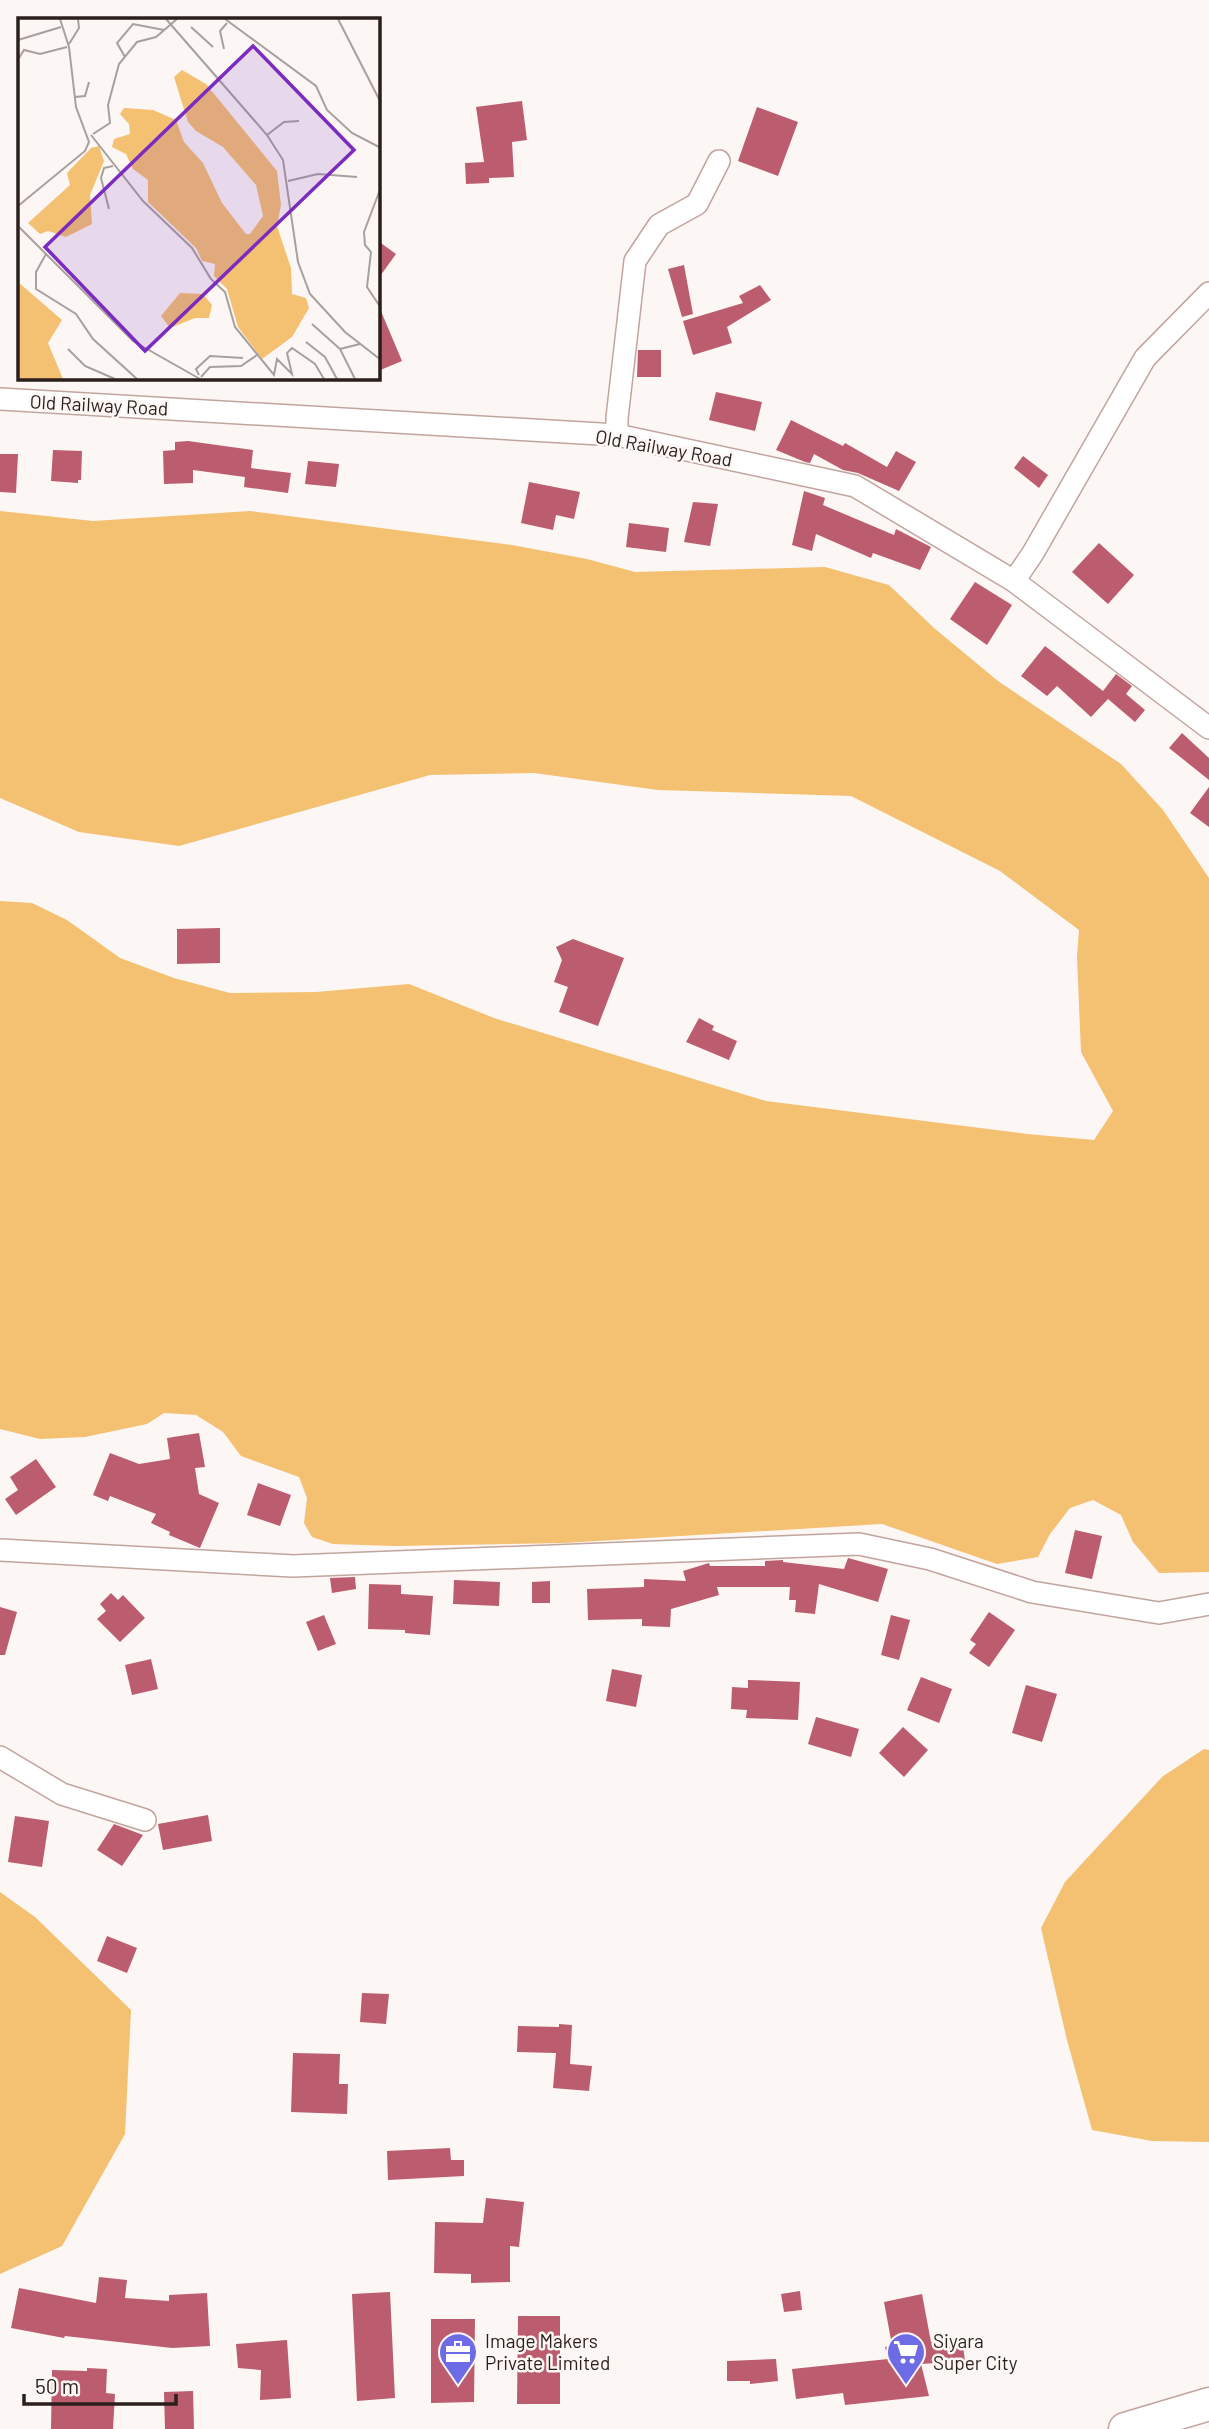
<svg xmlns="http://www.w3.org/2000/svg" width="1209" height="2429" viewBox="0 0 1209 2429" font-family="Barlow,sans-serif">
	<rect width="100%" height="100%" fill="#fcf6f4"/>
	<!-- green -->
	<g fill="#f4c072">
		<path d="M0 511 93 521 250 511 512 545 587 559 635 572 825 567 889 585 934 628 998 681 1121 764 1163 810 1209 878V1572L1159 1573 1133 1542 1121 1515 1093 1500 1070 1508 1050 1534 1038 1557 997 1564 882 1524 564 1543 394 1546 333 1544 312 1537 304 1523 307 1498 299 1477 241 1456 223 1432 196 1415 164 1413 147 1424 85 1437 40 1439 0 1429V901L32 903 67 920 120 958 174 978 230 993 316 992 409 984 494 1018 766 1101 1027 1134 1094 1140 1113 1111 1081 1052 1077 957 1079 930 1000 871 851 796 658 790 534 773 430 775 179 846 79 832 0 798Z"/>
		<path d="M1204 1749 1209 1750V2142L1152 2141 1092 2130 1067 2040 1041 1928 1065 1882 1162 1777Z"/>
		<path d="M0 1892 35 1917 131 2010 125 2134 62 2246 0 2274Z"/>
	</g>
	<!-- building -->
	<g fill="#bb5d6f">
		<path d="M522 101 527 140 512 142 514 177 489 178V183L466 184 465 163 484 162 476 107Z"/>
		<path d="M757 107 798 122 778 176 738 161Z"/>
		<path d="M378 241 396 254 378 279Z"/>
		<path d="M684 265 693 314 682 317 668 269Z"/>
		<path d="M760 285 771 300 727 327 732 343 693 355 683 321 743 303 739 296Z"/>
		<path d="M378 304 402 361 378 371Z"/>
		<path d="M638 350H661V377H637Z"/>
		<path d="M716 392 762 402 755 431 709 420Z"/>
		<path d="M791 420 843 446 845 443 887 467 896 451 916 462 899 491 858 473 843 470 814 454 810 463 805 462 776 450Z"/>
		<path d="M188 441 253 450 251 468 291 473 288 493 244 487 245 477 193 470V483L164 484 163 451 175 450V442Z"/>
		<path d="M53 450 82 451 81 480H78V483L51 481Z"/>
		<path d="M0 454H18L16 493 0 492Z"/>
		<path d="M1023 456 1048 475 1039 488 1014 468Z"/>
		<path d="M308 461 339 464 336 487 305 484Z"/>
		<path d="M529 482 580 492 574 519 556 515 553 530 521 523Z"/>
		<path d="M804 491 825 498 823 505 894 535 896 529 931 547 920 570 873 553 871 558 816 534 812 551 792 545Z"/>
		<path d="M693 502 718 504 710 546 684 542Z"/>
		<path d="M629 523 669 528 666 552 626 547Z"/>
		<path d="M1099 543 1134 575 1108 604 1072 572Z"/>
		<path d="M975 582 1012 605 987 645 950 619Z"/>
		<path d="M1045 646 1103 691 1116 674 1132 686 1126 694 1145 710 1135 722 1108 699 1091 717 1057 686 1047 696 1021 676Z"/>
		<path d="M1182 733 1209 758V780L1169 748Z"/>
		<path d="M1209 787V827L1190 813Z"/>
		<path d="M220 928V963L177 964V929Z"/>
		<path d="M573 939 624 958 598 1026 559 1012 568 987 554 982 562 960 556 947Z"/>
		<path d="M699 1018 714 1026 712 1030 737 1041 729 1060 686 1042Z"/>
		<path d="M199 1433 205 1467 195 1468 199 1494 219 1503 200 1548 169 1535 170 1532 151 1523 156 1514 110 1496 108 1501 93 1495 110 1453 139 1464 170 1459 167 1438Z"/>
		<path d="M36 1459 56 1487 16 1515 5 1499 18 1490 10 1477Z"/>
		<path d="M258 1483 291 1495 280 1526 247 1515Z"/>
		<path d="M1075 1530 1102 1536 1092 1579 1065 1573Z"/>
		<path d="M848 1558 888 1569 878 1602 819 1584 815 1614 795 1612 796 1600H789L790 1587H717L719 1595 671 1609 670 1627 642 1626V1619L588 1620 587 1589 644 1587V1579L686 1581 683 1571 709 1563 710 1566H765V1561L783 1560V1562L844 1569Z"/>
		<path d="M355 1577 356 1589 332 1593 330 1578Z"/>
		<path d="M454 1580 500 1582 499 1606 453 1604Z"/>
		<path d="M550 1581V1603H532V1582Z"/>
		<path d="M369 1584 401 1585V1594L433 1596 430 1635 405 1633V1630L368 1629Z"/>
		<path d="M111 1593 118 1600 123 1595 145 1618 120 1642 97 1619 106 1611 100 1604Z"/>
		<path d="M0 1607 17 1612 5 1655H0Z"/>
		<path d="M989 1612 1015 1630 989 1667 969 1653 976 1644 970 1640Z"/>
		<path d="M324 1615 336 1644 318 1651 306 1622Z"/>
		<path d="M891 1615 910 1620 899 1660 881 1655Z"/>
		<path d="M151 1659 158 1689 132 1695 125 1665Z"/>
		<path d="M612 1669 642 1675 636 1707 606 1701Z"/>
		<path d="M921 1677 952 1689 939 1723 907 1710Z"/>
		<path d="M748 1680 800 1682 798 1720 746 1718 747 1710 731 1709 732 1687 748 1688Z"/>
		<path d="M1026 1685 1057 1694 1042 1742 1012 1733Z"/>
		<path d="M816 1717 859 1729 851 1757 808 1744Z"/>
		<path d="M903 1727 928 1750 904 1777 879 1753Z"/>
		<path d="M208 1815 212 1841 163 1850 158 1824Z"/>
		<path d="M15 1816 49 1821 42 1867 8 1862Z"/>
		<path d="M114 1824 143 1835 122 1866 97 1850Z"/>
		<path d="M107 1936 137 1948 127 1973 97 1961Z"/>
		<path d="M362 1993 389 1994 386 2024 360 2022Z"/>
		<path d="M559 2024 572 2025 570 2064 592 2066 589 2091 553 2088 556 2053 517 2052 518 2026 559 2027Z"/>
		<path d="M293 2053 340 2054 339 2084H348L347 2114 291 2112Z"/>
		<path d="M450 2148 451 2160H464V2176L388 2180 387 2151Z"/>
		<path d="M486 2198 524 2202 519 2247 510 2246V2282L471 2283V2274L434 2273 435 2222 483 2223Z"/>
		<path d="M99 2277 127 2280 125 2298 169 2301V2295L207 2293 210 2346 172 2348 65 2336 64 2338 11 2328 19 2288 96 2303Z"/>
		<path d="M800 2291 802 2310 784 2312 781 2294Z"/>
		<path d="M390 2292 395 2398 357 2401 352 2294Z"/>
		<path d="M922 2294 931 2342 962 2339 965 2361 921 2364 929 2396 845 2405 843 2393 796 2399 792 2369 888 2359 885 2347 892 2345 884 2302Z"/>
		<path d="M518 2316H560V2404H517Z"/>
		<path d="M431 2319H475L474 2402 431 2403Z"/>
		<path d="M287 2340 291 2398 260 2400 261 2370 238 2368 236 2344Z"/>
		<path d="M776 2359 778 2381 750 2384V2381H727V2361Z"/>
		<path d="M87 2368 107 2369 106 2393 115 2394 113 2429H51L52 2370 87 2371Z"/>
		<path d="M193 2391 194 2429H165L164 2392Z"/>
	</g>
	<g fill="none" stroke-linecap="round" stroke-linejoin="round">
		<defs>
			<g id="minor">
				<path d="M0 399 617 435 855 486 1014 581 1209 728"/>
				<path d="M617 435V418L635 261 659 225 697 204 719 161"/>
				<path d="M1014 581 1033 553 1145 358 1209 293"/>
				<path d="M0 1550 293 1566 859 1544 930 1559 1032 1592 1159 1613 1209 1604"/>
				<path d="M0 1757 62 1794 145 1820"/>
			</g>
			<path id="highway" d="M1125 2429 1209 2404"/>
		</defs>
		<!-- minor casing -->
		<use href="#minor" stroke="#c2a49e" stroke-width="24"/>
		<!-- highway casing -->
		<use href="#highway" stroke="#c2a49e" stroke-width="35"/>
		<!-- minor -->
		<use href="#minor" stroke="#fff" stroke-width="21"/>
		<!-- highway -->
		<use href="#highway" stroke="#fff" stroke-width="32"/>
	</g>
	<!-- icons -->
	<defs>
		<symbol id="office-pin" viewBox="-11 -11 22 30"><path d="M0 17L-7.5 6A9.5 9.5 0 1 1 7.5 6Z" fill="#6d6be5" stroke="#fcf6f4"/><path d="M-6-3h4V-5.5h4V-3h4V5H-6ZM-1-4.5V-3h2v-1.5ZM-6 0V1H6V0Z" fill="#fff"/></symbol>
		<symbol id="supermarket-pin" viewBox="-11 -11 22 30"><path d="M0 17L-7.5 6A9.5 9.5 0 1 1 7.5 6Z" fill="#6d6be5" stroke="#fcf6f4"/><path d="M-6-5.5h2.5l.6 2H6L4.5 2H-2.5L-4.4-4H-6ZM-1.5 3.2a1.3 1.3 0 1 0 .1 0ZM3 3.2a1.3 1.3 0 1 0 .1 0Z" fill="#fff"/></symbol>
	</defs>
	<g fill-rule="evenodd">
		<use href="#office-pin" x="436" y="2330" width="44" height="60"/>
		<use href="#supermarket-pin" x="884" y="2330" width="44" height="60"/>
	</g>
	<g text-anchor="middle" stroke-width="5" stroke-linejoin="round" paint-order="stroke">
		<!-- street labels -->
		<g font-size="19" fill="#2a1f1c" stroke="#fcf6f4">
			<text transform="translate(99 405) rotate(3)" y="7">Old Railway Road</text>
			<text transform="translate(664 448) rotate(10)" y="7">Old Railway Road</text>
		</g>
		<!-- poi labels -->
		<g font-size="19" fill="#2a1f1c" stroke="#fcf6f4" text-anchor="start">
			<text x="485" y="2348">Image Makers<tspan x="485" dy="22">Private Limited</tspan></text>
			<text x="933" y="2348">Siyara<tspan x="933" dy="22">Super City</tspan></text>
		</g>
	</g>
	<!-- overview -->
	<g transform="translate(18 18)">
		<rect width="362" height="362" fill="#fcf6f4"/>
		<path d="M164 52 188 66 259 153 263 187 259 208 273 250 274 276 288 280 291 290 274 319 244 341 220 309 209 271 196 258 197 246 184 243 178 230 130 184V162L115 151 108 136 94 129 96 121 112 116 111 106 102 96 106 90 135 92 158 102 166 124 185 145 204 185 228 216H232L245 198 238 167 205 129 178 113 170 104 156 59ZM81 128 86 143 72 177 74 206 48 219 30 213 22 216 10 205 52 167 49 155 73 130ZM0 264 44 302 30 325 45 361H0ZM162 275 185 276 194 287 191 300H177L152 310 143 298Z" fill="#f4c072"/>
		<path fill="none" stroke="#a8a09e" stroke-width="2" d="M148 1 249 117 265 142 280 244 292 276 327 314 363 342M207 1 298 68 309 92 334 115 363 130M320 1 363 85M173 9 195 29M0 22 43 9M51 26 61 10 60 1M206 31 202 13 209 5M107 39 99 25 115 6 146 12M1 40 6 32 22 36 49 29M57 79 67 78 71 64M75 116 92 105 90 87 101 46 119 24 138 19 159 1M73 117 125 183 174 230 193 261 207 274 217 309 256 357 259 341 274 356 269 335 274 330 297 346 306 361M249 117 266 104 281 103M270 163 300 156 339 159M363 169 346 214 347 227 353 234 349 269 363 290M0 188 67 133 71 124 58 89 51 29 42 1M91 191 83 160 86 150 95 148M0 208 115 323 182 361M28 236 18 254V271L58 296 75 321 119 361M294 306 322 331M288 324 307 339 319 361M50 331 67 348 97 361M181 357 178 351 192 338 225 340M183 359 192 349 223 348 239 337M337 361 322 331 342 326"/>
		<path fill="#7b2cbf" fill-opacity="0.15" stroke="#7b2cbf" stroke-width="3.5" d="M235 28 336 132 127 333 27 229Z"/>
		<rect width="362" height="362" fill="none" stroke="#2a1f1c" stroke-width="3.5"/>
	</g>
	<!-- scale -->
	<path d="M24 2394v10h152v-10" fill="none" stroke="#2a1f1c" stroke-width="3.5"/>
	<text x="35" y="2394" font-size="21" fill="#2a1f1c" stroke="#fcf6f4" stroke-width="5" paint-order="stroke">50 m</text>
</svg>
